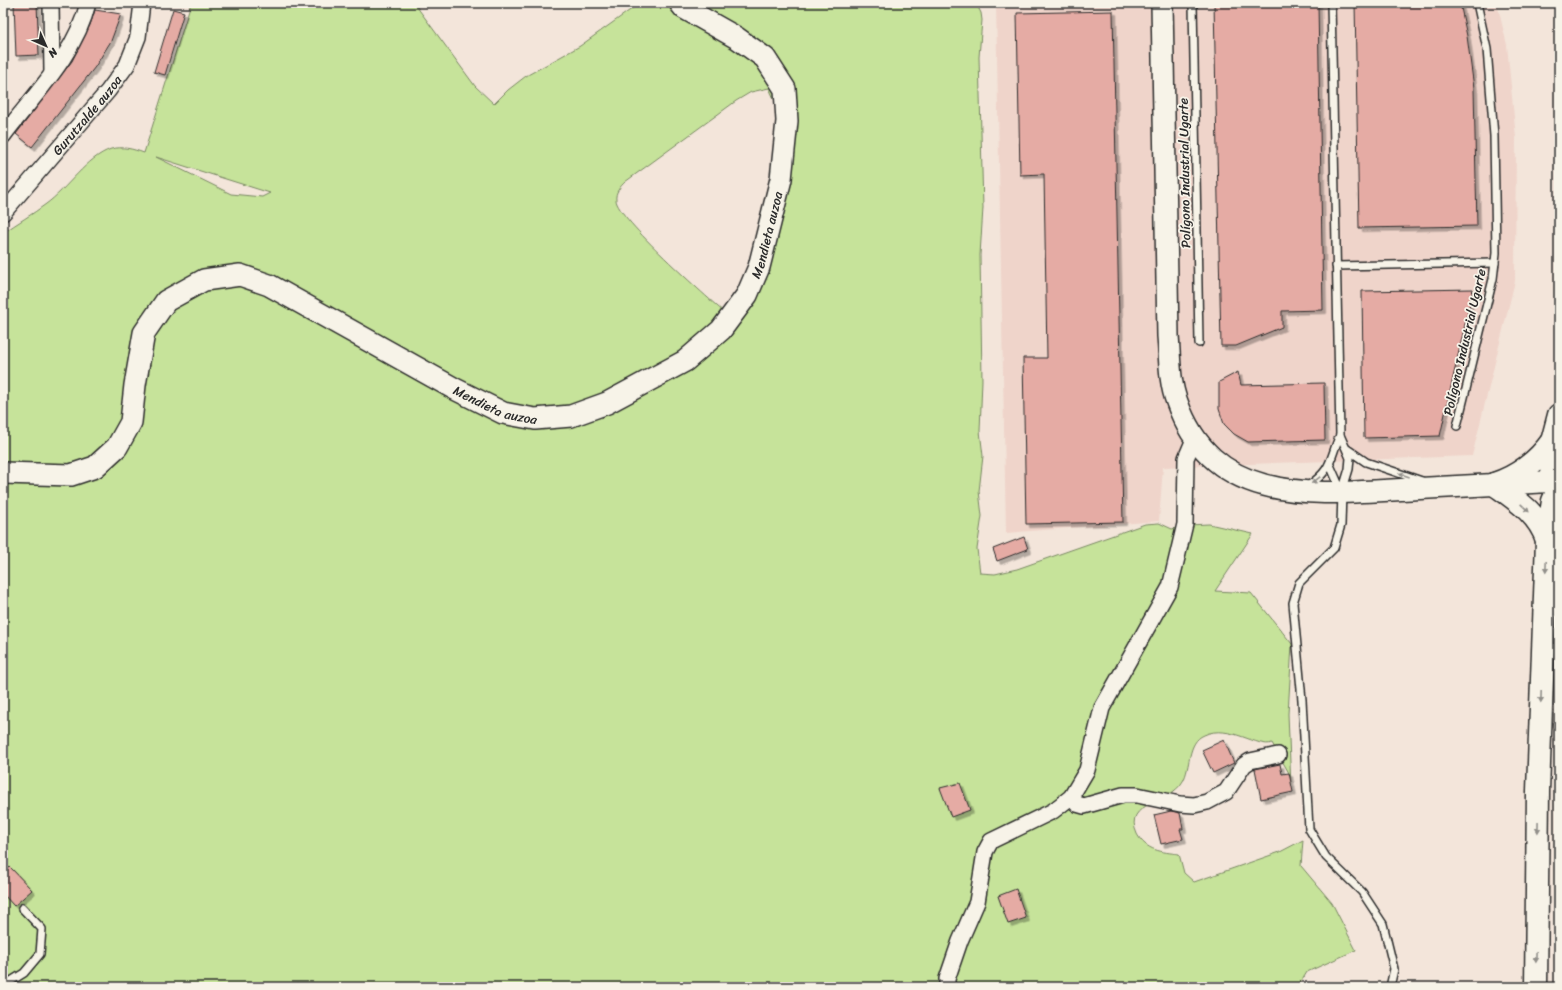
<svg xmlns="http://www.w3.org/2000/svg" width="1562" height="990" viewBox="0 0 1562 990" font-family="Sriracha,sans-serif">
	<defs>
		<filter id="shadow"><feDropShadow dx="3.5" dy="3.5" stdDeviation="0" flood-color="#0004"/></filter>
	</defs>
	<rect width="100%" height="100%" fill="#f3e5da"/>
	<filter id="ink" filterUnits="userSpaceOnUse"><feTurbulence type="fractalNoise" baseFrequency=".025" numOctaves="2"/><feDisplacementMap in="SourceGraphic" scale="8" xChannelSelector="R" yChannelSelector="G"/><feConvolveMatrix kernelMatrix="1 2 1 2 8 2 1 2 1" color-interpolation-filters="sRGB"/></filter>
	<g filter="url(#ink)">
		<!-- built -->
		<path fill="#efd4ca" d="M996 3H1497L1507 45 1516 138 1515 281 1472 456 1163 467 1159 521 1006 533Z"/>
		<!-- green -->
		<path fill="#c6e39a" stroke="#788762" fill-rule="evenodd" d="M191 3H414L475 86 494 104 508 90 526 76 580 46 640 3H976L981 13 982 20 979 57 983 208 980 255 982 380 980 431 983 456 979 491 982 516 977 549 980 573 995 574 1017 569 1145 524 1159 523 1172 529 1188 525 1209 524 1253 534 1215 591 1251 593 1292 644 1288 714 1291 787 1289 773 1272 743C1259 749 1229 723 1204 735 1187 742 1191 767 1183 781 1170 805 1122 801 1137 834 1146 851 1162 852 1179 854L1184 873 1194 882 1280 852 1303 840 1301 866 1332 903 1356 950 1307 972 1301 982 1291 987H3V233C17 223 33 214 46 204 67 189 87 157 111 149 123 146 133 149 144 153ZM769 88 777 105 776 137 768 193 751 271 726 314C708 298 617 218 616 200 615 192 620 187 625 182L736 101 751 92ZM156 157 270 193 262 197 231 194Z"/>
		<!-- building -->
		<g fill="#e5aba4" stroke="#2b2b2b" filter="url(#shadow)">
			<path d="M14 3H37L39 55 16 56Z"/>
			<path d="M1214 3H1318L1323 310 1282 311V327L1236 346H1221Z"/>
			<path d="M1355 3H1460L1467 36 1474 88 1477 226 1359 228Z"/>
			<path d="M173 9 184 12 165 75 154 72Z"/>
			<path d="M95 10 121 14 111 41 95 67 32 147 16 134 72 61 90 25Z"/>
			<path d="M1113 11 1123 522 1026 524 1023 358H1047L1044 174 1020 175 1017 13Z"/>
			<path d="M1473 289 1440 436 1364 438 1362 291Z"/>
			<path d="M1238 372 1241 385 1324 383 1325 440 1248 442 1234 434 1224 424 1219 409V382Z"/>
			<path d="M1024 537 1028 549 997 561 993 549Z"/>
			<path d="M1224 740 1234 763 1213 773 1202 750Z"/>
			<path d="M1280 764 1282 774 1289 773 1293 792 1261 799 1255 769Z"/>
			<path d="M960 783 970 810 951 817 940 788Z"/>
			<path d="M1171 811 1180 813 1183 829H1180L1183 839 1161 844 1154 815Z"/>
			<path d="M10 867 32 890 14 906 3 894V873Z"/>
			<path d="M1016 889 1026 918 1008 924 998 896Z"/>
		</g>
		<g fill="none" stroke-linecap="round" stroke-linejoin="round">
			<defs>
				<g id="lane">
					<path d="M1193 3 1199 343"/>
					<path d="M1336 266 1495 263"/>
					<path d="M1457 426 1493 279 1496 253 1494 136 1487 49 1477 3"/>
					<path d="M1340 435 1350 458 1349 469 1342 492 1341 525 1334 548 1299 583 1293 603 1302 700 1309 829 1326 857 1362 892 1383 924 1394 969 1390 987"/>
					<path d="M1347 449 1366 462 1422 481"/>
					<path d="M1330 465 1341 490"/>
					<path d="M1308 486C1333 469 1329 460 1340 435L1331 3"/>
					<path d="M3 986 24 973 40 954 42 929 22 908"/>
				</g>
				<g id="street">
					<path d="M51 3 52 73"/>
					<path d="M3 136C34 95 76 54 88 3"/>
					<path id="s1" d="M3 213 108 91 127 65 138 37 142 3"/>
					<path d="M1071 797 1077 804 1084 806 1123 795H1137L1180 804 1194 805 1207 802 1226 792 1244 765 1250 761 1278 755"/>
					<path d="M947 987V979L960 941 977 902 985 852 991 841 1053 811 1071 797 1087 770 1102 708 1170 587 1185 524 1186 458 1195 437"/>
				</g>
				<g id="secondary">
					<path d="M1162 3 1168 336C1170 358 1169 382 1177 402 1212 502 1306 495 1392 490 1448 487 1503 484 1559 481"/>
					<path id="s2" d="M3 473 71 475 95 467 117 447 131 422 135 385 144 333 166 301 204 280 240 275 269 285 455 389 503 413 535 419 571 416 607 403 685 361 721 330 747 295 759 267 781 179 787 121 785 89 765 58 737 38 684 8 680 3"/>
				</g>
				<g id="primary">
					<path d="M1559 415 1549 453 1550 464 1559 477"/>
					<path d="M1494 484C1516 500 1538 513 1547 540"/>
					<path d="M1494 484C1517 477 1538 461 1552 441"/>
					<path d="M1536 987 1538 791 1547 540 1553 501 1559 488"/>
				</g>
			</defs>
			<!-- lane casing -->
			<use href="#lane" stroke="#2b2b2b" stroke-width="10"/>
			<!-- street casing -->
			<use href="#street" stroke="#2b2b2b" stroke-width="18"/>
			<!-- secondary casing -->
			<use href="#secondary" stroke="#2b2b2b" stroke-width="24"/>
			<!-- primary casing -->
			<use href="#primary" stroke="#2b2b2b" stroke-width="25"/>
			<!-- lane -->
			<use href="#lane" stroke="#f7f3e8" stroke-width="7"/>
			<!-- street -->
			<use href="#street" stroke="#f7f3e8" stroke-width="15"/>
			<!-- secondary -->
			<use href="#secondary" stroke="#f7f3e8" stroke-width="21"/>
			<!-- primary -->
			<use href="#primary" stroke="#f7f3e8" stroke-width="22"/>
		</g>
		<!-- one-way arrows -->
		<defs><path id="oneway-solid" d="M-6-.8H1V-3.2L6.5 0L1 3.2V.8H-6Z"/></defs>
		<g fill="#918f8a">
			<use href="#oneway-solid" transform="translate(1404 475) rotate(-161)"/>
			<use href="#oneway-solid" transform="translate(1316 480) rotate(142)"/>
			<use href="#oneway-solid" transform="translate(1525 508) rotate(43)"/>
			<use href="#oneway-solid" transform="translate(1546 567) rotate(92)"/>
			<use href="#oneway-solid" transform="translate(1541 697) rotate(92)"/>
			<use href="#oneway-solid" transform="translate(1538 827) rotate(91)"/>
			<use href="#oneway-solid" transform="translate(1536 957) rotate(91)"/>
		</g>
	</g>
	<g text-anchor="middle" stroke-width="3.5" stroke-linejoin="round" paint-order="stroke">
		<!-- street labels -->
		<g font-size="13" fill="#2b2b2b" stroke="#f7f3e8">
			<text dy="5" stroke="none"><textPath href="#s1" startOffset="129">Gurutzalde auzoa</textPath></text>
			<text transform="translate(1184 173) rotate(-91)" y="5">Polígono Industrial Ugarte</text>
			<text dy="5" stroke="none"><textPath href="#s2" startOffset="1008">Mendieta auzoa</textPath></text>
			<text transform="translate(1464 342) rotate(-77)" y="5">Polígono Industrial Ugarte</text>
			<text dy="5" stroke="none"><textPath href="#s2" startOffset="648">Mendieta auzoa</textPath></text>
		</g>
	</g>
	<!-- margin -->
	<rect width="1562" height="990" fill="none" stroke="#f7f3e8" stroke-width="16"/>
	<rect x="8" y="8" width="1546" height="974" fill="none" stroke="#2b2b2b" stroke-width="1.5" filter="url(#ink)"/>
	<!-- north arrow -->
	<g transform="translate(46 46) rotate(135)" stroke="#f7f3e8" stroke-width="3" paint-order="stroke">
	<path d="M0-3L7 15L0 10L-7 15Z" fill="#2b2b2b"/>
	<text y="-6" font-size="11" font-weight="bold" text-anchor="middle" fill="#2b2b2b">N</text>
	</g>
</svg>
